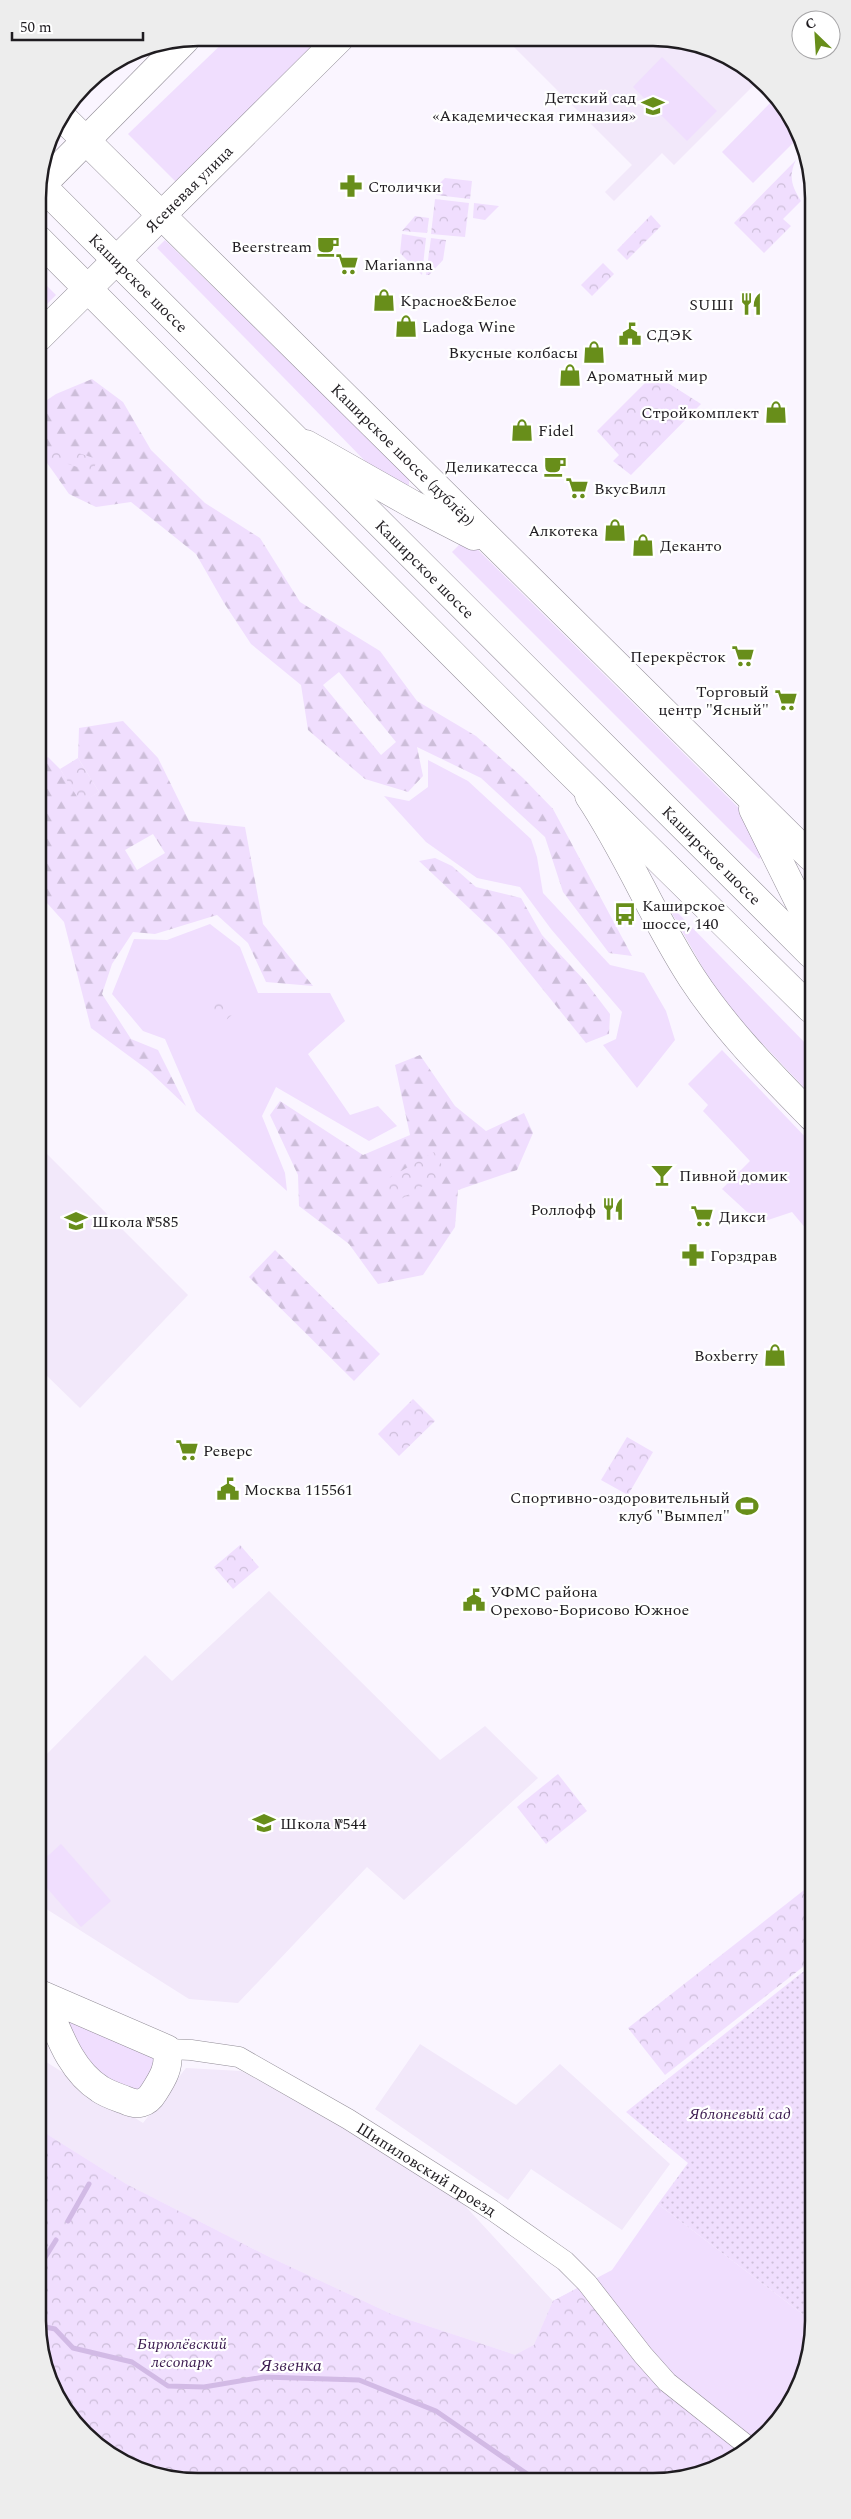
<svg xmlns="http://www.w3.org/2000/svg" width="851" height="2519" viewBox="0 0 851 2519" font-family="Spectral,serif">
	<defs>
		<pattern id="forest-firs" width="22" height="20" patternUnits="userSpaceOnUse" patternTransform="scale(1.25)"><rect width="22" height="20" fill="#f0defe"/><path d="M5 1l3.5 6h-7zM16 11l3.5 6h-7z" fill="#cdbed9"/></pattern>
		<pattern id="park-crowns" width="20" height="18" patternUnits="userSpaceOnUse" patternTransform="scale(1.25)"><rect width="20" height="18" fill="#f0defe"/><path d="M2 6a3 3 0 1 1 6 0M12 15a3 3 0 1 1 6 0" fill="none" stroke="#cdbed9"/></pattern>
		<pattern id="garden-dots" width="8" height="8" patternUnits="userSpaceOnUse" patternTransform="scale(1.25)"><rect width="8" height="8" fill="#f0defe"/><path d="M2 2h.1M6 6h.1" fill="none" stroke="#cdbed9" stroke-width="1.8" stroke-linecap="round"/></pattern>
	</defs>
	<rect width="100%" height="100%" fill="#faf5ff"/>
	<!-- built -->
	<g fill="#f2e8fa">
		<path d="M506 39 685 41 733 59 760 79 674 165 662 153 614 201 605 192 632 165Z"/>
		<path d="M39 1146 188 1295 80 1408 39 1368Z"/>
		<path d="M269 1591 440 1760 485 1726 538 1778 404 1900 367 1867 238 2003 189 1999 40 1905V1761L145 1655 172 1681Z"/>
		<path d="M420 2044 516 2105 560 2064 670 2164 622 2230 531 2169 508 2200 375 2109Z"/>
		<path d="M40 2058 143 2123 186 2068 241 2071 370 2138 455 2195 553 2301 534 2345 515 2355 391 2314 267 2256 126 2184 40 2130Z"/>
	</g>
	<!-- grass -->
	<g fill="#f0defe">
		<path d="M228 38H321L176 182 128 134Z"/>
		<path d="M662 57 717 111 687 141 633 87Z"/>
		<path d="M776 97 792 118 799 137 753 183 722 152Z"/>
		<path d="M165 240 409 478V484L405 490 366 462 157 248Z"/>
		<path d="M38 277 56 295 47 304 38 301Z"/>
		<path d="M466 538 754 823 768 851 759 859 452 552Z"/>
		<path d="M428 760 468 781 531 839 537 857 543 893 610 965 644 973 666 1011 675 1040 637 1088 603 1045 616 1039 622 1012 551 929 520 887 477 878 426 842 384 796 409 801 428 787Z"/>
		<path d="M673 908 812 1050V1096L736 1016 712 984 670 910Z"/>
		<path d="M210 924 240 947 258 993H330L345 1021 308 1054 350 1115 378 1106 397 1126 369 1141 276 1087 262 1116 285 1173 287 1191 196 1111 165 1039 143 1031 112 994 134 939 167 940Z"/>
		<path d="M722 1050 812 1144V1236L792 1212 759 1223 722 1189 750 1161 703 1111 708 1105 688 1084Z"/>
		<path d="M61 1844 111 1901 81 1927 40 1880V1863Z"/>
		<path d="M42 1995 161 2046 150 2098 100 2090Z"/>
		<path d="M40 2130 126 2184 267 2256 391 2314 515 2355 534 2345 553 2301 612 2270 658 2204 813 2322C813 2378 780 2429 734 2459 721 2468 700 2472 685 2478H167L127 2465 85 2435 59 2401 41 2353Z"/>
	</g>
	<!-- forest -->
	<g fill="url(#forest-firs)" fill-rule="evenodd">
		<path d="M92 379 123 402 151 450 205 503 260 538 300 602 380 651 417 701 476 736 523 778 553 809 632 956 609 953 563 892 545 837 481 778 417 747 423 776 408 792 365 779 308 730 301 685 251 644 224 603 196 554 131 502 96 507 69 494 38 450V406L56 394ZM339 672 396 742 381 755 323 685Z"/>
		<path d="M123 721 158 758 189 821 245 827 263 924 313 986 266 982 248 943 217 915 155 934 133 932 112 964 102 994 131 1039 158 1050 186 1106 148 1070 91 1028 64 922 39 894V765L48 757 60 769 81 802 99 792 78 758 79 728ZM153 834 165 853 137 870 125 850Z"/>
		<path d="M435 858 452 866 476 887 521 898 542 935 584 980 610 1014 609 1034 586 1043 503 940 419 861Z"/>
		<path d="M420 1055 455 1106 486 1131 524 1113 533 1133 517 1170 458 1190 455 1227 423 1275 378 1284 349 1244 299 1206 298 1175 270 1115 280 1101 363 1155 410 1135 395 1065Z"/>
		<path d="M275 1250 380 1354 354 1381 249 1277Z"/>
	</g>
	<!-- park -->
	<g fill="url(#park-crowns)">
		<path d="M796 160C788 176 792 187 801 201L783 219 791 226 764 253 734 223Z"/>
		<path d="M445 178 472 181 470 199 436 195 437 186Z"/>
		<path d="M435 199 469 203 465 237 431 234Z"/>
		<path d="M474 203 499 206 485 220 473 218Z"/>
		<path d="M651 215 661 226 627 260 617 250Z"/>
		<path d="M415 216 429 218 427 233 402 231Z"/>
		<path d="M402 234 426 238 422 275 400 253Z"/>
		<path d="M431 238 446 240 443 260 429 275H426Z"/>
		<path d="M603 263 614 274 592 296 581 285Z"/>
		<path d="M654 374 701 404 631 475 613 461 619 455 597 431Z"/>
		<path d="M53 445 97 459 93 472 49 458Z"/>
		<path d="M78 758 99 792 81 803 60 769Z"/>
		<path d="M220 994 235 1012 222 1024 207 1005Z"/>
		<path d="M434 1152 446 1172 396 1202 384 1181Z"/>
		<path d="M413 1399 435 1421 399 1456 378 1434Z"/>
		<path d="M627 1437 653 1452 628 1495 601 1480Z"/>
		<path d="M240 1545 259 1567 233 1589 214 1567Z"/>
		<path d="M558 1774 587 1811 546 1844 517 1807Z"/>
		<path d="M813 1883V1959L665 2075 628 2028Z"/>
		<path d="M40 2130 126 2184 267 2256 391 2314 515 2355 534 2345 553 2301 587 2283 629 2337 749 2447 734 2460 685 2478H167L127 2465 85 2435 59 2401 41 2353Z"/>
	</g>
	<!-- garden -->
	<path fill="url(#garden-dots)" d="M813 1964V2322L658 2204 688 2163 626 2112Z"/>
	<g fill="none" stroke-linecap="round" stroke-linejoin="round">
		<!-- stream -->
		<g stroke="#d2bae5" stroke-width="5">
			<path d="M68 2221 89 2184"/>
			<path d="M41 2264 56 2240"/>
			<path d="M41 2326 55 2329 73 2348 132 2362 168 2386 204 2387 264 2377 359 2380 436 2411 533 2478"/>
		</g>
		<defs>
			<g id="street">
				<path id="s1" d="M167 2049 191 2050 239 2057 348 2119 492 2210 565 2261 587 2283 643 2355 667 2382 749 2447"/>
			</g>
			<g id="secondary">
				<path id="s2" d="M62 117 811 857"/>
				<path d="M38 189 185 40"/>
				<path id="s3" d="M38 338 340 38"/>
				<path d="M306 444 412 504 474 536"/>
				<path d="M589 796C628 854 654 920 692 978 726 1030 769 1073 812 1117"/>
				<path d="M753 809 811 926"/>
				<path d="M40 1994 167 2049C170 2067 163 2078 154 2092 147 2104 137 2106 125 2100 117 2097 107 2094 100 2089 68 2069 57 2028 42 1995"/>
			</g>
			<g id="primary">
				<path id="s4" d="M39 183 811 954"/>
				<path d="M38 239 557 759 811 1009"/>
			</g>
		</defs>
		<!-- street casing -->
		<use href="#street" stroke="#918c96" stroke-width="21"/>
		<!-- secondary casing -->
		<use href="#secondary" stroke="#918c96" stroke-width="29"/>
		<!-- primary casing -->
		<use href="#primary" stroke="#918c96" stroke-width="29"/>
		<!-- street -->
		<use href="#street" stroke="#fff" stroke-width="20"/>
		<!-- secondary -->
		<use href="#secondary" stroke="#fff" stroke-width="28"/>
		<!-- primary -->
		<use href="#primary" stroke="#fff" stroke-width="28"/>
	</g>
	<!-- icons -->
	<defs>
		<symbol id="school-bare" viewBox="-9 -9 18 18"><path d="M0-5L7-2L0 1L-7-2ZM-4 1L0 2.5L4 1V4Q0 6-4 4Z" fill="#688e1a" stroke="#fff" stroke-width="2.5" paint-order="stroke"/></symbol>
		<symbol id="pharmacy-bare" viewBox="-9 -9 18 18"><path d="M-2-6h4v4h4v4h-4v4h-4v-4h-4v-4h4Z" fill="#688e1a" stroke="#fff" stroke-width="2.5" paint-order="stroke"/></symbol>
		<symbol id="cafe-bare" viewBox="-9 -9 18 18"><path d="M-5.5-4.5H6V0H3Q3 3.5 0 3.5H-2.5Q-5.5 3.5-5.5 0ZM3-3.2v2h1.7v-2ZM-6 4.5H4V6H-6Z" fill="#688e1a" stroke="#fff" stroke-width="2.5" paint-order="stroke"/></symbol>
		<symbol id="supermarket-bare" viewBox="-9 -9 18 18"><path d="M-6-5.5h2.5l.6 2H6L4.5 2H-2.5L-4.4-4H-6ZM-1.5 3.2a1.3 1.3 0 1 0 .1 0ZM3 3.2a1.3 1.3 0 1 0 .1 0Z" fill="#688e1a" stroke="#fff" stroke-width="2.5" paint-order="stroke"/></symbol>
		<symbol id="shop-bare" viewBox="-9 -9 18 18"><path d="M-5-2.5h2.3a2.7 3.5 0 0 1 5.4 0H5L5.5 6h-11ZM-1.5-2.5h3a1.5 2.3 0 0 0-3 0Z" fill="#688e1a" stroke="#fff" stroke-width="2.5" paint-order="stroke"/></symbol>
		<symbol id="restaurant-bare" viewBox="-9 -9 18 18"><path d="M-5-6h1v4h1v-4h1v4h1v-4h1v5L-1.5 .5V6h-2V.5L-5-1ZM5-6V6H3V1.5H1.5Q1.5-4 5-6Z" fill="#688e1a" stroke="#fff" stroke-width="2.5" paint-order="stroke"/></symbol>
		<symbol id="civic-bare" viewBox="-9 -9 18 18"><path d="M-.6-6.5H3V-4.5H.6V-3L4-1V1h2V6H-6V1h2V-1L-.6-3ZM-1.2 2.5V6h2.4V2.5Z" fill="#688e1a" stroke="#fff" stroke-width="2.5" paint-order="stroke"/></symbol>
		<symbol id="bus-bare" viewBox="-9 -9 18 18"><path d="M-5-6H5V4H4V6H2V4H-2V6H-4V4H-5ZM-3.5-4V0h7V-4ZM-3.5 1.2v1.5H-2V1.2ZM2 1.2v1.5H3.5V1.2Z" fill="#688e1a" stroke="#fff" stroke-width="2.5" paint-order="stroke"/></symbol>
		<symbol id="bar-bare" viewBox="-9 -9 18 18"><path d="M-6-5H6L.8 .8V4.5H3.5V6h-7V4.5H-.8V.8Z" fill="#688e1a" stroke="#fff" stroke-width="2.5" paint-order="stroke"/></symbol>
		<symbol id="stadium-bare" viewBox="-9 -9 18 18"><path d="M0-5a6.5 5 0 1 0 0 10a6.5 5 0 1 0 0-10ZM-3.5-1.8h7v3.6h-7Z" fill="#688e1a" stroke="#fff" stroke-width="2.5" paint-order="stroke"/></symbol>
	</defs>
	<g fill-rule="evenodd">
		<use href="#school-bare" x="637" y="90" width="32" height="32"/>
		<use href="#pharmacy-bare" x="335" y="170" width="32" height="32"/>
		<use href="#cafe-bare" x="312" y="230" width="32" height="32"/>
		<use href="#supermarket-bare" x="331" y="248" width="32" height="32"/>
		<use href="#shop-bare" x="368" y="284" width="32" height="32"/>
		<use href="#restaurant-bare" x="735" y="288" width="32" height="32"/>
		<use href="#shop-bare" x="390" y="310" width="32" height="32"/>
		<use href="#civic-bare" x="614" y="318" width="32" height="32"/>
		<use href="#shop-bare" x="578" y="336" width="32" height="32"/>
		<use href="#shop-bare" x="554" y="359" width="32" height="32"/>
		<use href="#shop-bare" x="760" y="396" width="32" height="32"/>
		<use href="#shop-bare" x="506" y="414" width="32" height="32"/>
		<use href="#cafe-bare" x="539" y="450" width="32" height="32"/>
		<use href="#supermarket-bare" x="561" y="472" width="32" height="32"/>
		<use href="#shop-bare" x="599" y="514" width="32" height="32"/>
		<use href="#shop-bare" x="627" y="529" width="32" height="32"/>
		<use href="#supermarket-bare" x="727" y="640" width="32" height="32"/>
		<use href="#supermarket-bare" x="770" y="684" width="32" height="32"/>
		<use href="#bus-bare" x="609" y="898" width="32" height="32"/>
		<use href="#bar-bare" x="646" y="1159" width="32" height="32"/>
		<use href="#restaurant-bare" x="597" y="1193" width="32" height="32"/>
		<use href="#supermarket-bare" x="686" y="1200" width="32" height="32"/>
		<use href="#school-bare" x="60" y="1205" width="32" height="32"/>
		<use href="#pharmacy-bare" x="677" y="1239" width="32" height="32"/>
		<use href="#shop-bare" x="759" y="1339" width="32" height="32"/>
		<use href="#supermarket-bare" x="171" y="1434" width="32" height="32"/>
		<use href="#civic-bare" x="212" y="1473" width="32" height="32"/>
		<use href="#stadium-bare" x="731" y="1490" width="32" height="32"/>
		<use href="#civic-bare" x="458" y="1584" width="32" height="32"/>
		<use href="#school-bare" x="248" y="1807" width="32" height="32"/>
	</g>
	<g text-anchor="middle" stroke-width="4.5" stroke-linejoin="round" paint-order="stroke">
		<!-- poi labels -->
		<g font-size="16" fill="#1f1c20" stroke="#fff" text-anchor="start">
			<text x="636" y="103" text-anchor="end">Детский сад<tspan x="636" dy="18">«Академическая гимназия»</tspan></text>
			<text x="368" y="192">Столички</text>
			<text x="312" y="252" text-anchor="end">Beerstream</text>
			<text x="364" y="270">Marianna</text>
			<text x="400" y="306">Красное&amp;Белое</text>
			<text x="734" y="310" text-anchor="end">SUШI</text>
			<text x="422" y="332">Ladoga Wine</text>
			<text x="646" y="340">СДЭК</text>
			<text x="578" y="358" text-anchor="end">Вкусные колбасы</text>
			<text x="586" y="381">Ароматный мир</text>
			<text x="759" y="418" text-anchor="end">Стройкомплект</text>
			<text x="538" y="436">Fidel</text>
			<text x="538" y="472" text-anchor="end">Деликатесса</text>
			<text x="594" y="494">ВкусВилл</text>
			<text x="598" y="536" text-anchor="end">Алкотека</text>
			<text x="660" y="551">Деканто</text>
			<text x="726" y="662" text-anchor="end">Перекрёсток</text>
			<text x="769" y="697" text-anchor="end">Торговый<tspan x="769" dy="18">центр "Ясный"</tspan></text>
			<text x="642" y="911">Каширское<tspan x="642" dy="18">шоссе, 140</tspan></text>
			<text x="679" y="1181">Пивной домик</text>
			<text x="596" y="1215" text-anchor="end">Роллофф</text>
			<text x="719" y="1222">Дикси</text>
			<text x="92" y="1227">Школа №585</text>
			<text x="710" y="1261">Горздрав</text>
			<text x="758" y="1361" text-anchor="end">Boxberry</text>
			<text x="203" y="1456">Реверс</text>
			<text x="244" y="1495">Москва 115561</text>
			<text x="730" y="1503" text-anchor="end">Спортивно-оздоровительный<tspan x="730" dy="18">клуб "Вымпел"</tspan></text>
			<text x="490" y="1597">УФМС района<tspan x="490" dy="18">Орехово-Борисово Южное</tspan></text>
			<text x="280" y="1829">Школа №544</text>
		</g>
		<!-- street labels -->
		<g font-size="16" fill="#1f1c20" stroke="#fff">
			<text dy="6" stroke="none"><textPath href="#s3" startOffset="212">Ясеневая улица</textPath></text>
			<text dy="6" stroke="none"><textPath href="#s4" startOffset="141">Каширское шоссе</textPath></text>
			<text dy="6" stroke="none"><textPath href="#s2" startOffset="480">Каширское шоссе (дублёр)</textPath></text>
			<text dy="6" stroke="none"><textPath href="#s4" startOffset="546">Каширское шоссе</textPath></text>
			<text dy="6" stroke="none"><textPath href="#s4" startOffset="951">Каширское шоссе</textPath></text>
			<text dy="6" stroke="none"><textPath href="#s1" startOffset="291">Шипиловский проезд</textPath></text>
		</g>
		<!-- park labels -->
		<g font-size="16" font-style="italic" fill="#3a1a4e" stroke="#fff">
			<text x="740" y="2119">Яблоневый сад</text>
			<text x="182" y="2349">Бирюлёвский<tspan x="182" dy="18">лесопарк</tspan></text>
		</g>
		<!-- water labels -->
		<g font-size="18" font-style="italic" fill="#3c1c50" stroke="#fff">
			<text x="291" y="2371">Язвенка</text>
		</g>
	</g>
	<!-- crop -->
	<path d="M0 0H851V2519H0ZM198 46H653A152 152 0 0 1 805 198V2321A152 152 0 0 1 653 2473H198A152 152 0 0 1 46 2321V198A152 152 0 0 1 198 46Z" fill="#ededed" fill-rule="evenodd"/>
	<path fill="none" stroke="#1f1c20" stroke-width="2.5" d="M198 46H653A152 152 0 0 1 805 198V2321A152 152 0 0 1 653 2473H198A152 152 0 0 1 46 2321V198A152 152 0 0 1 198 46Z"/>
	<!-- north arrow -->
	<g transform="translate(816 35) rotate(335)"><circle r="24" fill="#ffffff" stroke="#a5a4a6"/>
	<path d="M0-4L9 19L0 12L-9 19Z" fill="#688e1a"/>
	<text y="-8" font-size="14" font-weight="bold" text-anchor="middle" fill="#1f1c20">С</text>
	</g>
	<!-- scale -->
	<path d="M12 32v8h131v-8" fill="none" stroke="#1f1c20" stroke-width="2.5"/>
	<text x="20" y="32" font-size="15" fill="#1f1c20" stroke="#ffffff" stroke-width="4" paint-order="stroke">50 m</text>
</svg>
